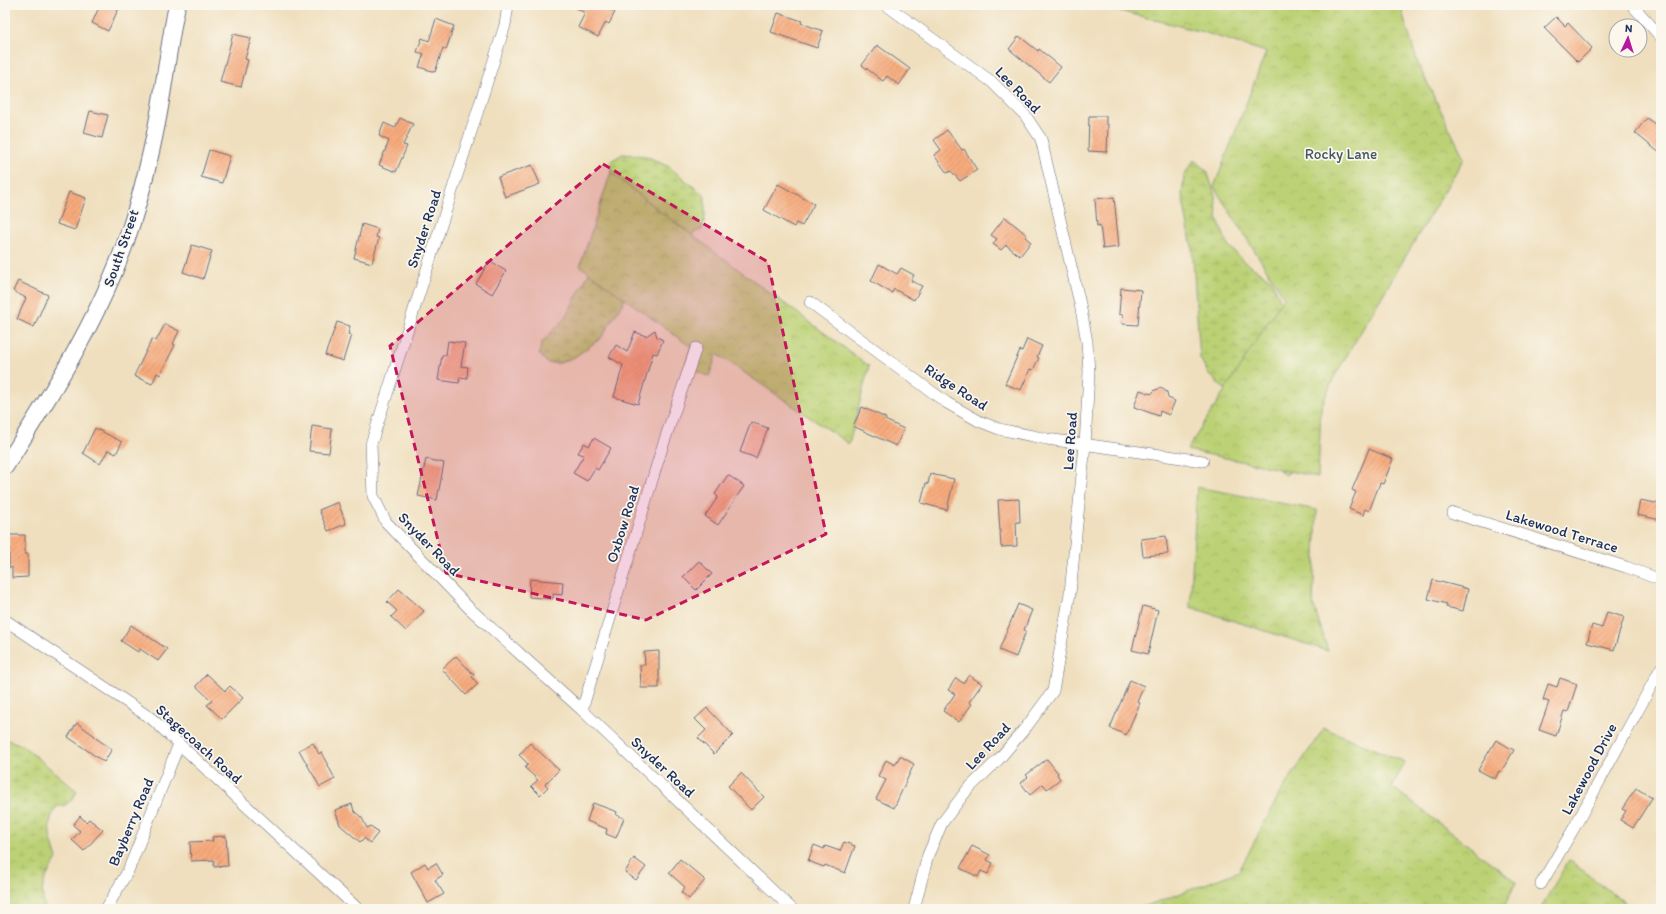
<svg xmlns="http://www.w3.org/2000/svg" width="1666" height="914" viewBox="0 0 1666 914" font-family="Itim,sans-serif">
	<defs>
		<pattern id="wetland-marsh" width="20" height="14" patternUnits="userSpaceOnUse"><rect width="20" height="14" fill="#bcd175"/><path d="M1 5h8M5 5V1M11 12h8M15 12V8" fill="none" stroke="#a1b468"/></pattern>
		<pattern id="park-crowns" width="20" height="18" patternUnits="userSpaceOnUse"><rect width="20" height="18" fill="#bcd175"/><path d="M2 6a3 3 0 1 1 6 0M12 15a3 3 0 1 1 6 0" fill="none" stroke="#a1b468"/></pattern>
		<pattern id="building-hatch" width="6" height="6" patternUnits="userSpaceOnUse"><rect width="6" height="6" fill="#f7ab7d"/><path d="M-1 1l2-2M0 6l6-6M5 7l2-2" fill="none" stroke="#d3936e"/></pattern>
	</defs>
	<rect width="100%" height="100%" fill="#fbf7ec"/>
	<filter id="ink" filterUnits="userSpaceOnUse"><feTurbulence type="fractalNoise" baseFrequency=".025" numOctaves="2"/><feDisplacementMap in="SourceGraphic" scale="8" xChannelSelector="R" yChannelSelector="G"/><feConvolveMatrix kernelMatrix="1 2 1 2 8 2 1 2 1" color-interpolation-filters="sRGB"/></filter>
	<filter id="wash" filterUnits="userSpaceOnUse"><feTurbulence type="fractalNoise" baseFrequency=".012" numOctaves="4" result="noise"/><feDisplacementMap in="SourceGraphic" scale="16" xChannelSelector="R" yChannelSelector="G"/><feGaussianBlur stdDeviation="0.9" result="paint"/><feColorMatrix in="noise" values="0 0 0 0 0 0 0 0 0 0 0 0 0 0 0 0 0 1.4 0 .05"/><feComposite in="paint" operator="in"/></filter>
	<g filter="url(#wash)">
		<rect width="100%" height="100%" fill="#efdfbe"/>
		<!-- wetland -->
		<g fill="url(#wetland-marsh)" stroke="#6c806a">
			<path d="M623 154 646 156 669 167 705 196V217L702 229 690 235 627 296 601 338 576 356 560 363H547L539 354 542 342 564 319 609 237 611 161Z"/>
			<path d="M1194 160 1207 171 1215 195 1218 221 1228 245 1243 261 1270 279 1301 339 1293 470 1285 475 1280 471 1243 402 1221 386 1209 375 1200 358 1192 247 1182 195 1184 176Z"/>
			<path d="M5 739 22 745 77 791 73 799 64 806H57C44 825 51 839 57 859 46 877 37 888 46 909H5Z"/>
		</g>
		<!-- park -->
		<g fill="url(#park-crowns)" stroke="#6c806a">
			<path d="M1096 5H1400L1418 64 1464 158 1334 377 1321 407 1318 477 1187 450 1284 297 1214 187 1266 52 1203 32Z"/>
			<path d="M611 172 658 210 869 366 849 444 717 354 709 376 685 368 691 347 580 266Z"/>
			<path d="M1197 487 1317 510 1313 603 1328 651 1190 607Z"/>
			<path d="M1324 728 1405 762 1392 787 1516 882 1504 907 1514 909H1135L1166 899 1239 871 1280 793Z"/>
			<path d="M1569 860 1633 909H1540Z"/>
		</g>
		<g id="blocks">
			<!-- building -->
			<g fill="url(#building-hatch)">
				<path d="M100 5H112L119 8 108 31 92 23Z"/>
				<path d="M571 5H601L615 12 609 24 606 22 598 37 578 27 585 13Z"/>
				<path d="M778 13 802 21 801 23 823 31 817 48 771 32Z"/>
				<path d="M1556 17 1565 26 1568 23 1592 48 1578 62 1544 28Z"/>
				<path d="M436 19 454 26 446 50 443 48 435 72 419 67 424 54 417 52 422 38 429 41Z"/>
				<path d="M233 34 251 38 245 59 248 60 241 87 220 82Z"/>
				<path d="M1019 36 1038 51 1039 49 1061 67 1049 82 1009 49Z"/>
				<path d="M877 45 910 69 899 85 887 76 883 81 862 65Z"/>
				<path d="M90 111 108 115 102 138 84 133Z"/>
				<path d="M1089 116H1106V124H1108L1107 152 1088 151Z"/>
				<path d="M400 118 413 124 403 145 407 146 396 172 379 165 389 141 379 136 384 123 395 128Z"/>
				<path d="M1647 118 1661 129V154L1635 133Z"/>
				<path d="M947 130 962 150 964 149 977 170 960 181 951 171 947 173 934 155 941 150 934 140Z"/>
				<path d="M209 150 230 156 222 183 201 177Z"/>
				<path d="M532 165 540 184 505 197 498 177Z"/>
				<path d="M778 184 814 204 802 226 796 223 794 227 764 210Z"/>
				<path d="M69 192 86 198 75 230 57 224Z"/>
				<path d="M1114 197 1119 247 1103 249 1100 225 1097 226 1095 199Z"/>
				<path d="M1005 217 1027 235 1025 237 1031 242 1020 256 1006 245 1001 250 993 244 997 239 991 235Z"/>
				<path d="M362 224 378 229 376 237 379 238 372 263 354 258Z"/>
				<path d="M192 245 212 251 203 279 183 272Z"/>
				<path d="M489 261 506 271 492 294 476 284Z"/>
				<path d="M879 264 897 274 901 268 914 275 911 281 922 286 914 300 894 289 892 293 871 281Z"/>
				<path d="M18 281 48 295 34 327 17 319 26 298 13 291Z"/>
				<path d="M1121 288 1141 290 1138 325 1122 324 1123 315 1119 314Z"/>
				<path d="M337 322 350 326 348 334 351 335 343 361 325 355Z"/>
				<path d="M165 324 179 331 173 344 175 345 160 375 157 373 152 384 134 376 152 339 156 341Z"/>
				<path d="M655 330 657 337 663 340 657 354 653 353 638 404 614 397 623 365 609 357 616 345 627 352 635 332 646 336Z"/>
				<path d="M1027 339 1042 346 1037 357 1039 358 1033 370 1030 369 1021 390 1005 384 1020 350 1022 351Z"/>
				<path d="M448 341 465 343 461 366 468 367 467 378 460 377 459 383 438 380 442 355H446Z"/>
				<path d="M1161 388 1167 392 1168 398 1175 401 1169 415 1160 411 1159 416 1134 407 1140 390 1151 394 1155 390Z"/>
				<path d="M862 407 886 418 885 420 904 429 896 446 853 426Z"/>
				<path d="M751 422 768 428 756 458 740 452Z"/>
				<path d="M312 426 332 429 329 453 309 451Z"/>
				<path d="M95 428 122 442 116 454 108 450 100 464 83 453Z"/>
				<path d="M594 438 611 448 598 470 595 468 587 481 573 473 584 455 578 453 584 443 589 446Z"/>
				<path d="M1369 449 1393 459 1383 484 1380 483 1369 511 1365 509 1363 515 1349 509 1356 492 1352 490Z"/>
				<path d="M426 459 444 463 437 500 418 496Z"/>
				<path d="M930 474 954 479 947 510 921 503 926 483 928 484Z"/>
				<path d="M728 475 744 486 718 525 705 516 718 497 715 494Z"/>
				<path d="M1019 499 1020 522H1016L1017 546 1001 547 998 500Z"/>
				<path d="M1640 500 1661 504V520L1637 515Z"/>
				<path d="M338 502 346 524 328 531 319 510Z"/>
				<path d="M9 535H25V554H28V577L12 578V567L9 568Z"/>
				<path d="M1166 536 1168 554 1143 556 1141 539Z"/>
				<path d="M699 561 712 574 696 590 683 577Z"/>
				<path d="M530 579 563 582 562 595 553 594V599L529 597Z"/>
				<path d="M1433 580 1468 589 1463 611 1446 607 1447 604 1428 599Z"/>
				<path d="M399 589 424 611 406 631 391 617 397 611 387 602Z"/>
				<path d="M1018 604 1032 610 1024 630 1026 631 1016 657 999 650Z"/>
				<path d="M1143 606 1158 610 1148 654 1132 650Z"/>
				<path d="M1607 612 1624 617 1614 650 1587 643 1592 625 1602 628Z"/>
				<path d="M131 625 167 649 158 661 140 649 138 652 121 641Z"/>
				<path d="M659 651V688H641L640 665H645L644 652Z"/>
				<path d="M456 656 474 675 472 677 478 684 466 695 442 669Z"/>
				<path d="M207 674 225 691 230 686 243 698 222 719 207 705 212 701 196 686Z"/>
				<path d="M969 675 982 684 969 702 972 704 959 722 943 711 955 694 948 690 956 678 963 683Z"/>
				<path d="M1560 678 1577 684 1568 712 1564 711 1556 736 1539 730 1549 702 1543 700 1548 684 1557 687Z"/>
				<path d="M1130 680 1144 686 1137 702 1140 703 1126 735 1110 728Z"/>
				<path d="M707 708 733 735 714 754 698 738 706 730 695 719Z"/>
				<path d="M77 723 95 736 94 737 112 749 104 762 68 737Z"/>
				<path d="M1496 740 1514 750 1501 772 1499 771 1495 779 1478 770Z"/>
				<path d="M313 743 319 754 321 752 335 779 320 787 299 750Z"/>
				<path d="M530 743 559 770 545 784 548 787 540 795 531 786 538 780 525 768 528 764 519 755Z"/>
				<path d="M900 756 914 764 894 808 876 799 886 780 878 776 886 760 895 765Z"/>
				<path d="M1047 759 1058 773 1057 774 1060 779 1047 789 1043 784 1030 795 1021 783 1028 777 1026 775Z"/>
				<path d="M741 773 764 797 751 810 728 786Z"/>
				<path d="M1636 788 1652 798 1633 828 1620 820 1626 811 1622 809Z"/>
				<path d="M593 803 617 812 616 815 624 818 616 838 606 834 607 829 587 821Z"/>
				<path d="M352 804 354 811 362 818 367 828 371 826 378 833 370 843 364 838 360 842 340 825 335 810Z"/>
				<path d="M80 816 86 822 89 819 103 830 84 851 72 840 80 831 73 825Z"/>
				<path d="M226 836 228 866 214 867V860L191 861 190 842 213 841 212 837Z"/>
				<path d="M844 842 855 846 845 873 825 865 824 867 808 861 814 845 824 849 825 846 840 851Z"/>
				<path d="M972 846 990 855 987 860 993 863 988 874 981 871 978 877 960 868Z"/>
				<path d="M634 858 646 867 636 880 625 872Z"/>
				<path d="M680 859 705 880 689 899 681 892 685 887 669 873Z"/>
				<path d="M425 863 428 868 436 863 443 875 435 880 444 894 428 903 411 872Z"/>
			</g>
		</g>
	</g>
	<g filter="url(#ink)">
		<use href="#blocks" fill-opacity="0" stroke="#656d80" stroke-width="1"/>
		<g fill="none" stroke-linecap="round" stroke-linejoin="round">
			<defs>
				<g id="street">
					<path d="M508 5 505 25 494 60 371 444 373 496 386 522 469 608 582 710 792 909"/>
					<path d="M886 5 992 82 1025 115 1041 139 1080 304 1087 342 1089 372 1085 445 1070 593 1053 691 1027 726 999 759 967 790 942 823 928 855 914 909"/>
					<path d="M1632 5 1661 37"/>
					<path d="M810 302 947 403 979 421 999 429 1047 439 1203 461"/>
					<path d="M1453 513 1626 567 1661 580"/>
					<path d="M5 620 152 719 358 909"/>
					<path d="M582 710 662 448 696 348"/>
					<path d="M1541 884 1574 828 1661 668"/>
					<path d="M106 909 128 871 179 744"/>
				</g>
				<path id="secondary" d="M5 467C50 396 96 324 125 244 139 204 150 160 158 118 165 81 169 43 177 5"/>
			</defs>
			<!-- street casing -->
			<use href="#street" stroke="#656d80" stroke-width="12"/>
			<!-- secondary casing -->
			<use href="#secondary" stroke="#656d80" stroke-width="18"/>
			<!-- street -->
			<use href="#street" stroke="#fff" stroke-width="11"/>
			<!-- secondary -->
			<use href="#secondary" stroke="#fff" stroke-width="16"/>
		</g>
	</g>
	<!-- marked area -->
	<path fill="#c2185b" fill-opacity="0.2" stroke="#c2185b" stroke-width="3" stroke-dasharray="8 5" stroke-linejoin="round" d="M603 164 768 262 826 534 646 620 446 573 390 346Z"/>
	<g text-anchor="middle" stroke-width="3.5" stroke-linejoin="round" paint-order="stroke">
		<!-- street labels -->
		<g font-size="15" fill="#1b2f5e" stroke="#fbf7ec">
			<text transform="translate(1018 90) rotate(46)" y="5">Lee Road</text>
			<text transform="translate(424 229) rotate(-72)" y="5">Snyder Road</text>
			<text transform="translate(121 248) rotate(-71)" y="5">South Street</text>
			<text transform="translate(956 387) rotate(33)" y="5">Ridge Road</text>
			<text transform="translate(1070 441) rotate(-86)" y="5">Lee Road</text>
			<text transform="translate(623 524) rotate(-73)" y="5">Oxbow Road</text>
			<text transform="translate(1562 531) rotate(17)" y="5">Lakewood Terrace</text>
			<text transform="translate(429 544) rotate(46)" y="5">Snyder Road</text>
			<text transform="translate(199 744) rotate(42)" y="5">Stagecoach Road</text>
			<text transform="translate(988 746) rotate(-47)" y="5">Lee Road</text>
			<text transform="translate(663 767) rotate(43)" y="5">Snyder Road</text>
			<text transform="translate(1589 769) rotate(-62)" y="5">Lakewood Drive</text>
			<text transform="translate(131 822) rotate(-67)" y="5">Bayberry Road</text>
		</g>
		<!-- park labels -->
		<g font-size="15" fill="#435864" stroke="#fbf7ec">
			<text x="1341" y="159">Rocky Lane</text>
		</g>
	</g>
	<!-- margin -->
	<rect width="1666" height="914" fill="none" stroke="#fbf7ec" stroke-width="20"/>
	<!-- north arrow -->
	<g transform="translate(1628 38) rotate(4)"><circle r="19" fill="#fbf7ec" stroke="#a1a7b3"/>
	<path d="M0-3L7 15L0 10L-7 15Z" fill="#b5179e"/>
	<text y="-6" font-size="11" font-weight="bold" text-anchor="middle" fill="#1b2f5e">N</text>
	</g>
</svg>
